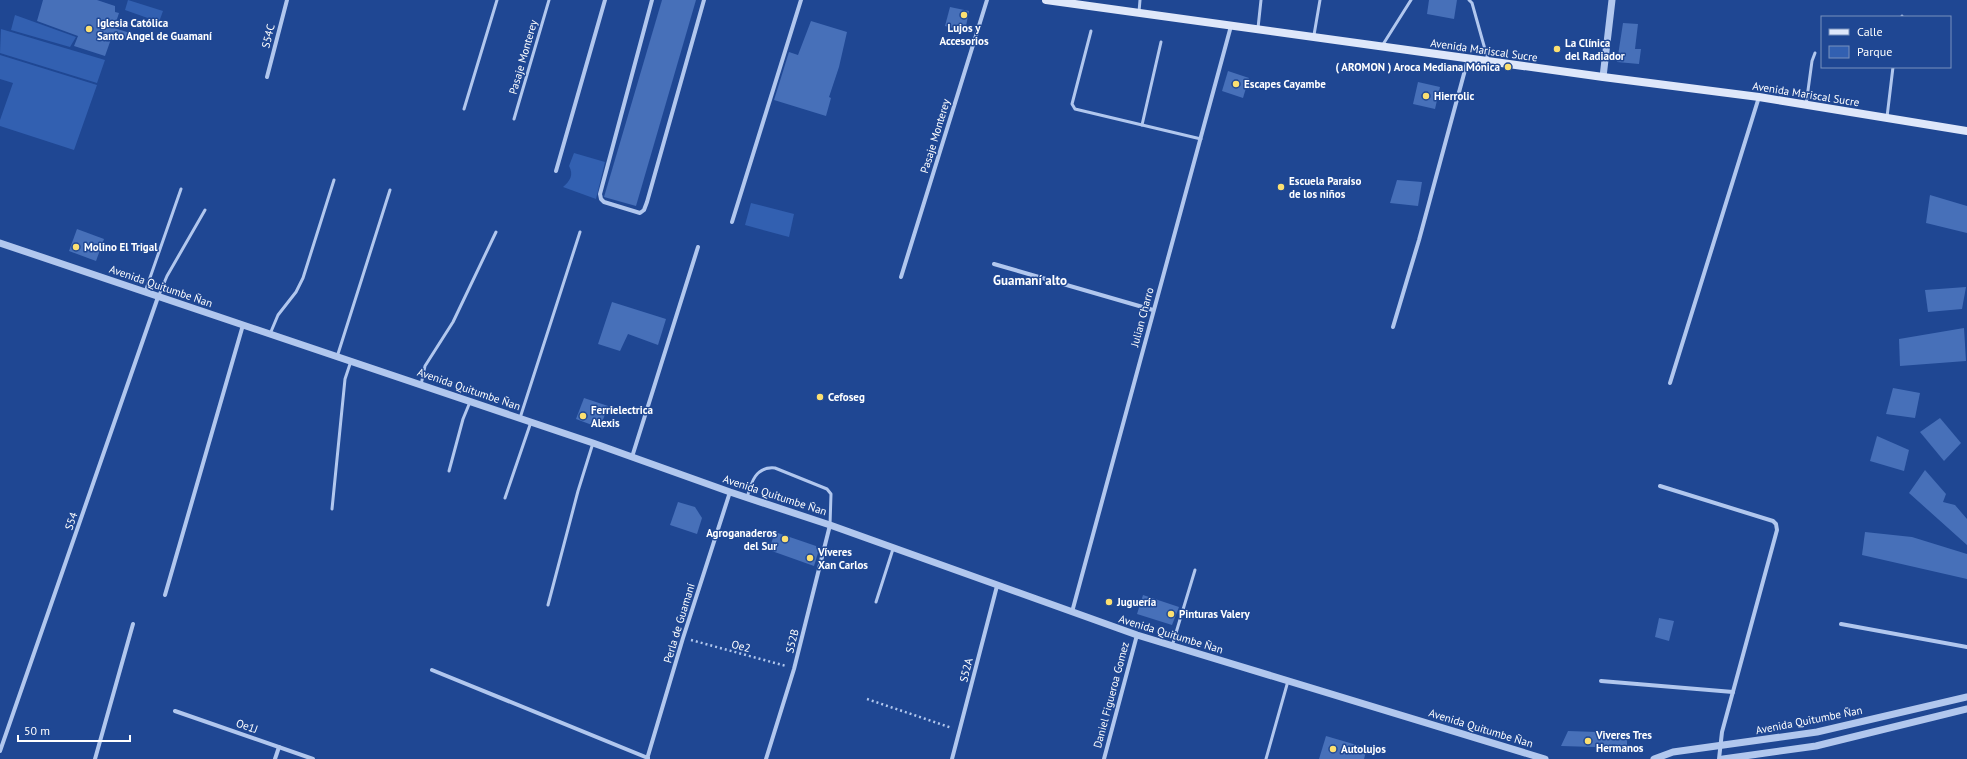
<svg xmlns="http://www.w3.org/2000/svg" width="1967" height="759" viewBox="0 0 1967 759" font-family="'PT Sans',sans-serif">
	<rect width="100%" height="100%" fill="#1f4793"/>
	<!-- green -->
	<g fill="#3260b1">
		<path d="M128 0 163 11 159 22 125 10Z"/>
		<path d="M15 15 76 37 70 47 11 30Z"/>
		<path d="M1 29 105 60 97 83 0 53Z"/>
		<path d="M0 55 97 85 74 150 0 126V120L13 83 0 79Z"/>
		<path d="M574 153 605 162 596 199 563 187C570 181 574 175 569 166Z"/>
		<path d="M751 203 794 214 789 237 745 225Z"/>
	</g>
	<!-- building -->
	<g fill="#4770b9">
		<path d="M43 0H97L115 6V12L119 13 114 28 143 37 142 40 111 39 105 56 74 46 78 36 37 21Z"/>
		<path d="M662 0H696L636 206 604 197Z"/>
		<path d="M1429 0H1457L1454 19 1427 14Z"/>
		<path d="M950 7 969 11 965 31 945 26Z"/>
		<path d="M811 21 847 32 839 67 829 97 831 98 826 116 774 100 789 52 798 55Z"/>
		<path d="M1623 23 1638 24 1635 49H1641L1639 64 1617 62Z"/>
		<path d="M1228 71 1249 78 1243 98 1222 91Z"/>
		<path d="M1418 82 1440 87 1435 109 1413 104Z"/>
		<path d="M1397 180 1422 182 1418 206 1390 203Z"/>
		<path d="M1930 195 1967 206V233L1926 223Z"/>
		<path d="M77 229 104 239 96 261 69 251Z"/>
		<path d="M1966 287 1962 309 1928 312 1925 290Z"/>
		<path d="M612 302 666 319 658 345 628 334 620 351 598 344Z"/>
		<path d="M1964 328 1966 361 1900 366 1899 339Z"/>
		<path d="M1893 388 1920 393 1915 418 1886 414Z"/>
		<path d="M584 398 608 406 600 428 576 419Z"/>
		<path d="M1940 418 1961 443 1944 461 1920 432Z"/>
		<path d="M1877 436 1909 450 1904 471 1870 461Z"/>
		<path d="M1925 470 1946 494 1943 502 1955 505 1967 519V545L1909 493Z"/>
		<path d="M678 502 695 507 702 518 697 534 670 525Z"/>
		<path d="M775 532 816 546 818 553 814 566 769 550Z"/>
		<path d="M1865 532 1912 537 1967 554V579L1862 555Z"/>
		<path d="M1143 595 1179 607 1172 625 1137 614Z"/>
		<path d="M1659 618 1674 621 1669 641 1655 637Z"/>
		<path d="M1568 731 1627 733V748L1561 746Z"/>
		<path d="M1326 736 1367 748 1364 759H1319Z"/>
	</g>
	<g fill="none" stroke-linecap="round" stroke-linejoin="round">
		<!-- path -->
		<g stroke="#b1c7ee" stroke-width="2.5" stroke-dasharray="2 3" stroke-linecap="butt">
			<path d="M691 640 786 666"/>
			<path d="M867 699 952 728"/>
		</g>
		<!-- service -->
		<g stroke="#b1c7ee" stroke-width="3">
			<path d="M1469 0 1472 3 1488 60"/>
			<path d="M1139 12 1140 0"/>
			<path d="M1902 17V16"/>
			<path d="M1258 28 1261 0"/>
			<path d="M1091 31 1072 104 1075 109 1201 139"/>
			<path d="M1314 35 1320 0"/>
			<path d="M1382 46 1411 0"/>
			<path d="M1806 105 1812 61 1815 53"/>
			<path d="M464 109 497 0"/>
			<path d="M1887 117 1893 67"/>
			<path d="M514 119 549 0"/>
			<path d="M1142 125 1161 42"/>
			<path d="M145 292 181 189"/>
			<path d="M159 295 167 276 205 210"/>
			<path d="M270 334 278 315 296 292 303 278 334 180"/>
			<path d="M337 357 390 190"/>
			<path d="M421 385 425 366 453 322 496 232"/>
			<path d="M520 418 580 232"/>
			<path d="M449 471 463 419 470 402"/>
			<path d="M505 498 531 422"/>
			<path d="M747 498C751 482 756 466 775 468L827 489 831 494 830 525"/>
			<path d="M332 509 345 379 351 361"/>
			<path d="M876 602 893 549"/>
			<path d="M548 605 578 491 593 443"/>
			<path d="M1172 646 1195 570"/>
			<path d="M1266 759 1288 681"/>
		</g>
		<!-- minor -->
		<g stroke="#b1c7ee" stroke-width="4">
			<path d="M652 0 600 194 601 199 604 202 640 213 644 210 647 202 704 0"/>
			<path d="M267 77 287 0"/>
			<path d="M556 171 605 0"/>
			<path d="M732 222 801 0"/>
			<path d="M994 264 1153 310"/>
			<path d="M901 277 987 0"/>
			<path d="M1393 327 1419 240 1468 59"/>
			<path d="M1670 383 1759 97"/>
			<path d="M632 457 698 247"/>
			<path d="M1660 486 1773 521 1776 524 1777 530 1722 732 1719 759"/>
			<path d="M165 595 243 325"/>
			<path d="M1072 612 1231 26"/>
			<path d="M1841 624 1967 647"/>
			<path d="M432 670 648 758"/>
			<path d="M1601 681 1733 692"/>
			<path d="M175 711 313 759"/>
			<path d="M0 751 158 297"/>
			<path d="M95 759 133 624"/>
			<path d="M275 759 279 747"/>
			<path d="M647 759 683 638 730 492"/>
			<path d="M766 759 794 669 830 525"/>
			<path d="M952 759 997 586"/>
			<path d="M1104 759 1137 635"/>
		</g>
		<!-- tertiary -->
		<g stroke="#b1c7ee" stroke-width="7">
			<path d="M1603 77 1612 0"/>
			<path d="M0 243 593 443 730 492 830 525 1137 635 1545 759"/>
			<path d="M1654 759 1673 752 1817 732 1967 697"/>
			<path d="M1723 759 1816 746 1967 709"/>
		</g>
		<!-- secondary -->
		<path stroke="#dee7fa" stroke-width="8" d="M1046 0 1603 77 1759 97 1967 131"/>
	</g>
	<!-- markers -->
	<g fill="#fce071" stroke="#1f4793" stroke-width="1.5">
		<circle cx="964" cy="15" r="4"/>
		<circle cx="89" cy="29" r="4"/>
		<circle cx="1557" cy="49" r="4"/>
		<circle cx="1508" cy="67" r="4"/>
		<circle cx="1236" cy="84" r="4"/>
		<circle cx="1426" cy="96" r="4"/>
		<circle cx="1281" cy="187" r="4"/>
		<circle cx="76" cy="247" r="4"/>
		<circle cx="820" cy="397" r="4"/>
		<circle cx="583" cy="416" r="4"/>
		<circle cx="785" cy="539" r="4"/>
		<circle cx="810" cy="558" r="4"/>
		<circle cx="1109" cy="602" r="4"/>
		<circle cx="1171" cy="614" r="4"/>
		<circle cx="1588" cy="741" r="4"/>
		<circle cx="1333" cy="749" r="4"/>
	</g>
	<g text-anchor="middle" stroke-width="3" stroke-linejoin="round" paint-order="stroke">
		<!-- poi labels -->
		<g font-size="11" font-weight="bold" fill="#fff" stroke="#1f4793" text-anchor="start">
			<text x="97" y="27">Iglesia Católica<tspan x="97" dy="13">Santo Angel de Guamaní</tspan></text>
			<text x="964" y="32" text-anchor="middle">Lujos y<tspan x="964" dy="13">Accesorios</tspan></text>
			<text x="1565" y="47">La Clínica<tspan x="1565" dy="13">del Radiador</tspan></text>
			<text x="1500" y="71" text-anchor="end">( AROMON ) Aroca Mediana Mónica</text>
			<text x="1244" y="88">Escapes Cayambe</text>
			<text x="1434" y="100">Hierrolic</text>
			<text x="1289" y="185">Escuela Paraíso<tspan x="1289" dy="13">de los niños</tspan></text>
			<text x="84" y="251">Molino El Trigal</text>
			<text x="828" y="401">Cefoseg</text>
			<text x="591" y="414">Ferrielectrica<tspan x="591" dy="13">Alexis</tspan></text>
			<text x="777" y="537" text-anchor="end">Agroganaderos<tspan x="777" dy="13">del Sur</tspan></text>
			<text x="818" y="556">Víveres<tspan x="818" dy="13">Xan Carlos</tspan></text>
			<text x="1117" y="606">Juguería</text>
			<text x="1179" y="618">Pinturas Valery</text>
			<text x="1596" y="739">Viveres Tres<tspan x="1596" dy="13">Hermanos</tspan></text>
			<text x="1341" y="753">Autolujos</text>
		</g>
		<!-- street labels -->
		<g font-size="11" fill="#fff" stroke="#1f4793">
			<text transform="translate(268 36) rotate(-76)" y="4">S54C</text>
			<text transform="translate(1484 50) rotate(8)" y="4">Avenida Mariscal Sucre</text>
			<text transform="translate(523 57) rotate(-74)" y="4">Pasaje Monterey</text>
			<text transform="translate(1806 94) rotate(9)" y="4">Avenida Mariscal Sucre</text>
			<text transform="translate(935 136) rotate(-73)" y="4">Pasaje Monterey</text>
			<text transform="translate(161 286) rotate(19)" y="4">Avenida Quitumbe Ñan</text>
			<text transform="translate(1142 317) rotate(-75)" y="4">Julian Charro</text>
			<text transform="translate(469 389) rotate(19)" y="4">Avenida Quitumbe Ñan</text>
			<text transform="translate(775 495) rotate(18)" y="4">Avenida Quitumbe Ñan</text>
			<text transform="translate(71 521) rotate(-71)" y="4">S54</text>
			<text transform="translate(679 623) rotate(-73)" y="4">Perla de Guamaní</text>
			<text transform="translate(1171 634) rotate(17)" y="4">Avenida Quitumbe Ñan</text>
			<text transform="translate(792 641) rotate(-76)" y="4">S52B</text>
			<text transform="translate(741 646) rotate(15)" y="4">Oe2</text>
			<text transform="translate(966 670) rotate(-76)" y="4">S52A</text>
			<text transform="translate(1111 695) rotate(-75)" y="4">Daniel Figueroa Gomez</text>
			<text transform="translate(1809 720) rotate(-11)" y="4">Avenida Quitumbe Ñan</text>
			<text transform="translate(247 726) rotate(19)" y="4">Oe1J</text>
			<text transform="translate(1481 728) rotate(17)" y="4">Avenida Quitumbe Ñan</text>
		</g>
		<!-- quarter labels -->
		<g font-size="13" font-weight="bold" fill="#fff" stroke="#1f4793">
			<text x="1030" y="285">Guamaní alto</text>
		</g>
	</g>
	<!-- legend -->
	<rect x="1821" y="16" width="130" height="52" fill="#1f4793" stroke="#7991be"/>
	<rect x="1829" y="29" width="20" height="6" fill="#dee7fa" stroke="#7991be"/>
	<text x="1857" y="36" font-size="12" fill="#ffffff">Calle</text>
	<rect x="1829" y="46" width="20" height="12" fill="#3260b1" stroke="#7991be"/>
	<text x="1857" y="56" font-size="12" fill="#ffffff">Parque</text>
	<!-- scale -->
	<path d="M18 735v6h112v-6" fill="none" stroke="#ffffff" stroke-width="2"/>
	<text x="24" y="735" font-size="12" fill="#ffffff" stroke="#1f4793" stroke-width="3" paint-order="stroke">50 m</text>
</svg>
